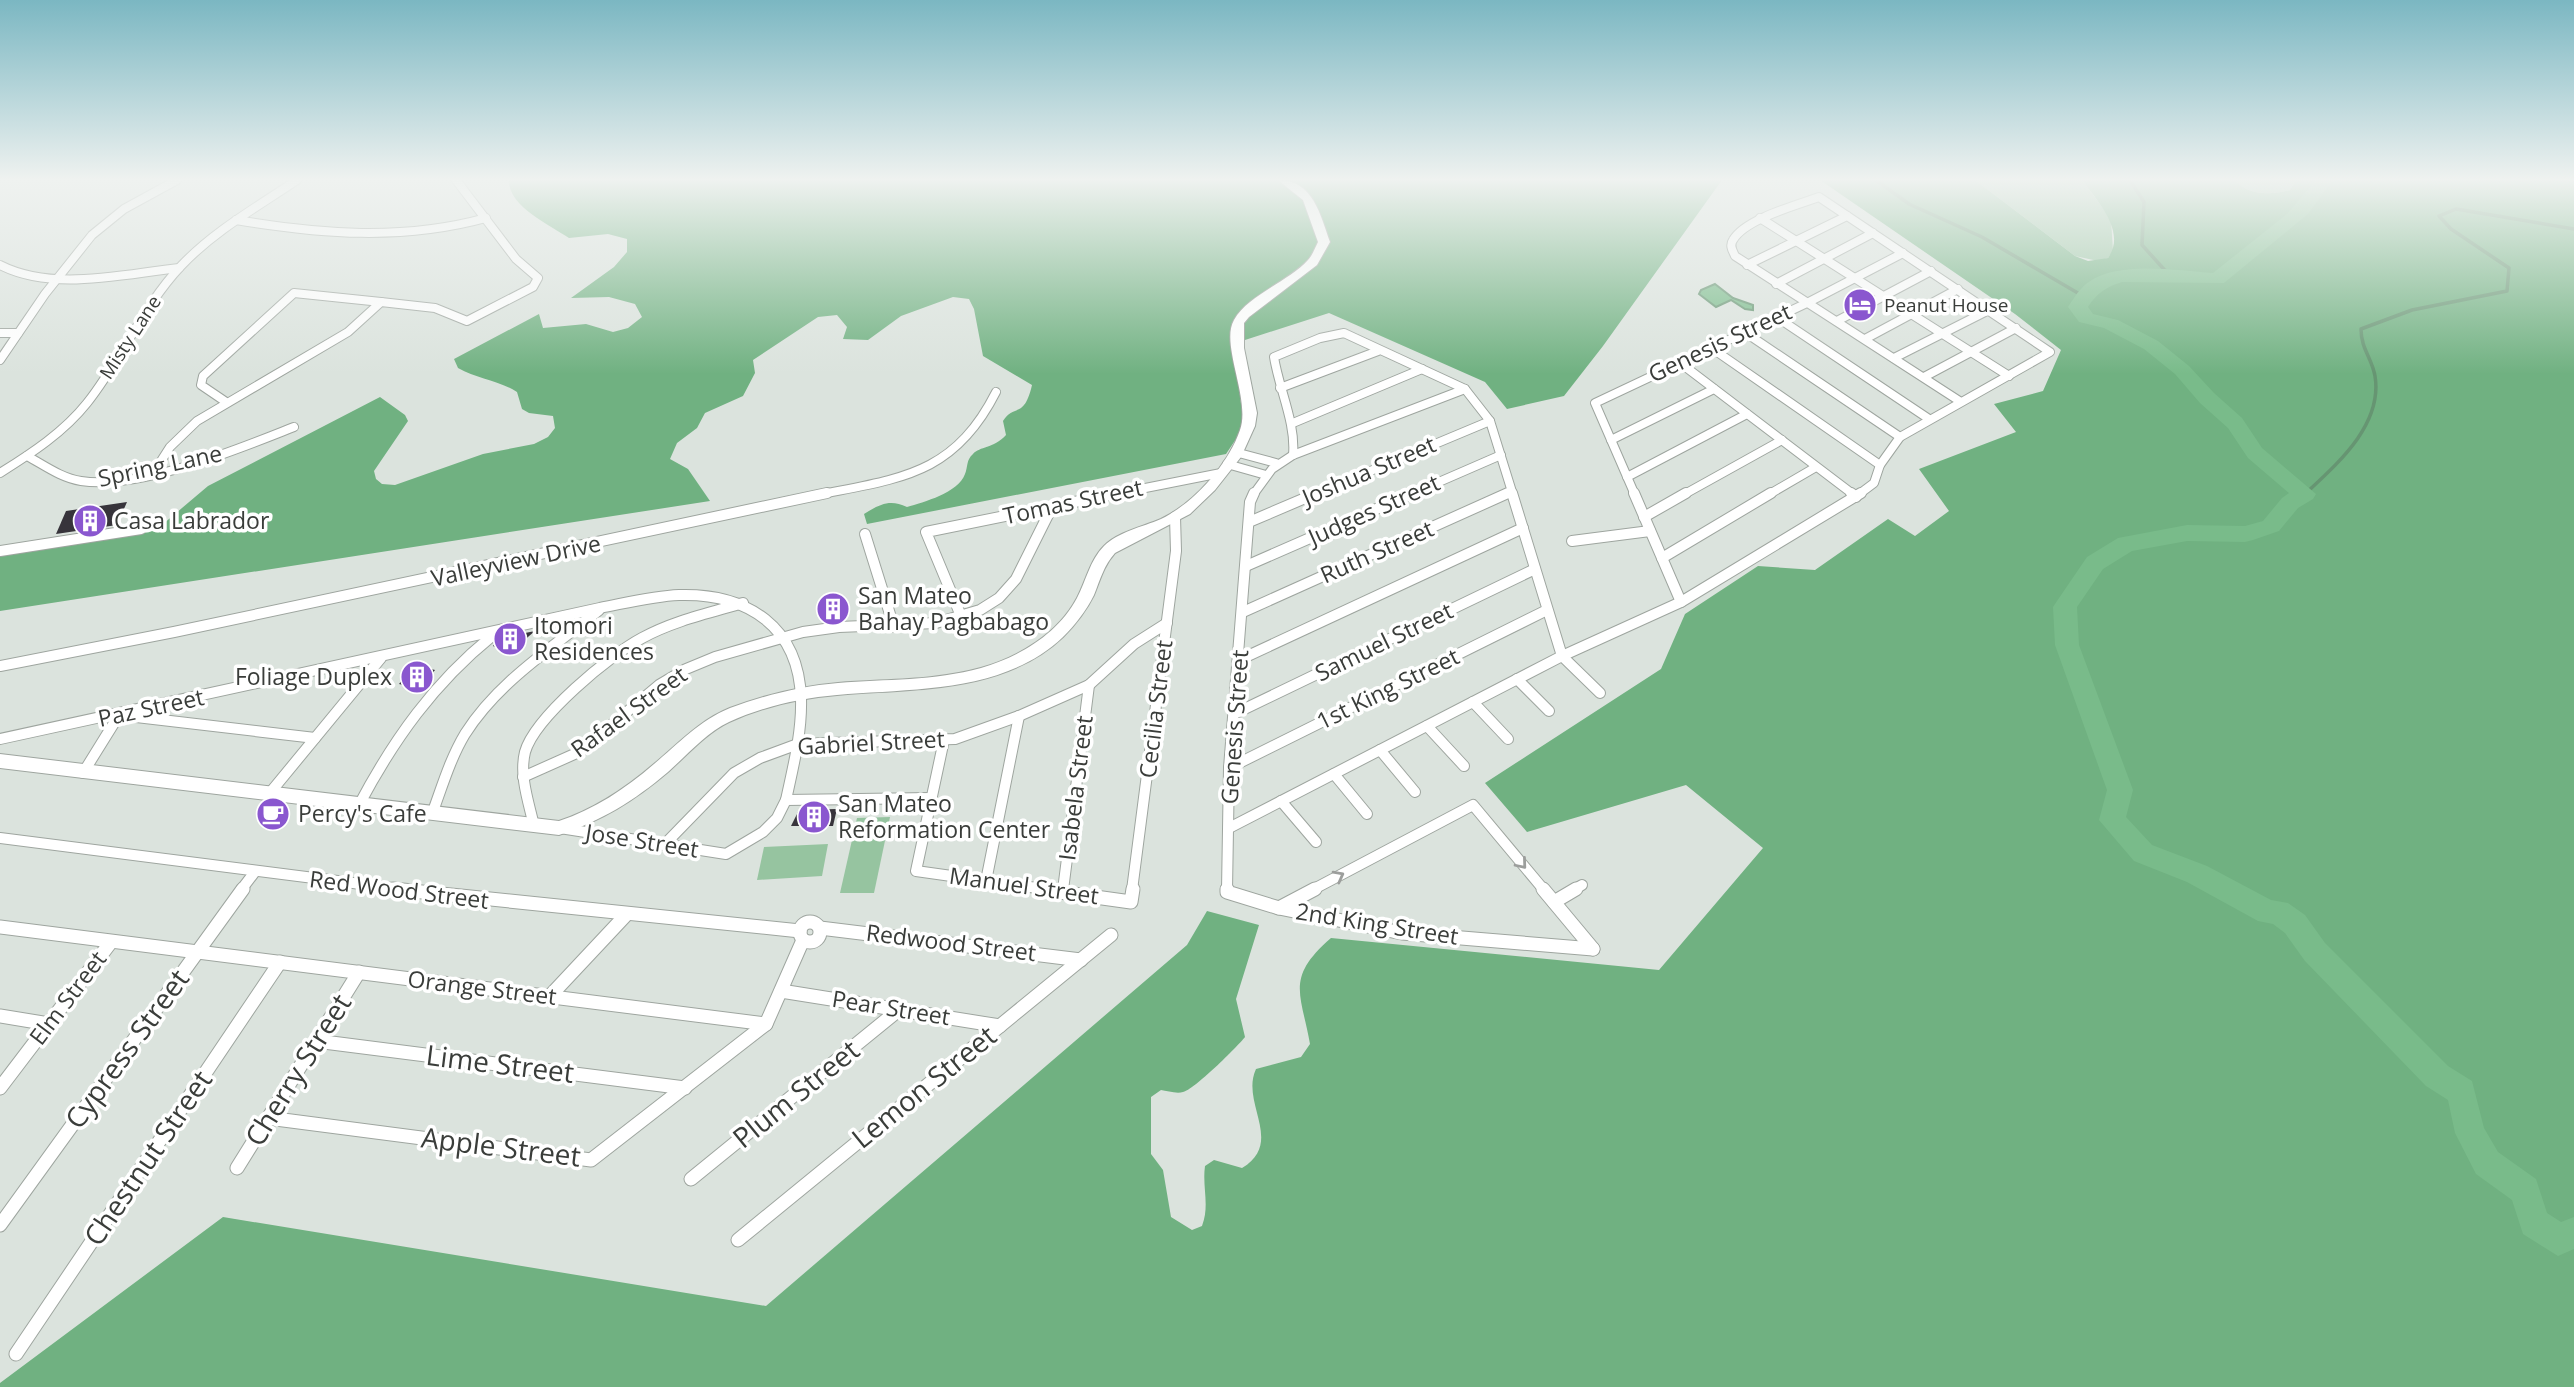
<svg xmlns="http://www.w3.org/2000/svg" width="2574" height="1387" viewBox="0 0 2574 1387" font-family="'Open Sans',sans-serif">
	<rect width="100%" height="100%" fill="#dbe3dd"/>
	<!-- green -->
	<g fill="#96c4a0">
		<path d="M1975 180H2082L2111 219 2113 251 2108 258 2098 261 2075 256Z"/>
		<path d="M2235 180H2296L2290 190C2271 195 2249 196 2235 180Z"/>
		<path d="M890 817 874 893H840L857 818Z"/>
		<path d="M828 844 822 876 757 880 764 847Z"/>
	</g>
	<!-- forest -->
	<g fill="#70b181">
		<path d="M509 180H1722L1603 346 1564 396 1507 409 1485 382 1329 313 1245 340 1233 341 1244 427 1226 454 867 524 864 514C880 504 890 499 907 507 924 502 958 493 965 474 968 467 966 460 973 454 980 446 993 449 1006 435L1003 421C1014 403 1024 420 1032 385L983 356 974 309 969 299 953 297 901 316 868 340 843 339 847 327 837 315 818 317 753 360 755 373 743 396 705 413 697 428 677 443 670 459 688 469 710 501 0 611V556L156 530 208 486 380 397 405 415 408 421 374 471 376 479 382 484 395 485 483 454 534 444 548 437 555 428 553 416 529 413 522 409 517 392C498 380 477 379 458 368L454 359 539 314 543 328 586 324 613 332 628 328 642 317 635 304 609 297 571 298 614 267 627 252V239L608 234 569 238C550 225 508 206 509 180Z"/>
		<path d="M1820 180H1975L2075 256 2088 261 2108 258C2127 231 2097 201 2082 180H2235C2249 196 2271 195 2290 190L2296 180H2574V1387H0V1383L223 1217 766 1306 1187 945 1207 911 1259 925 1236 999 1245 1037C1238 1046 1193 1091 1183 1092 1177 1094 1167 1091 1161 1090L1151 1097V1154L1163 1170 1171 1217 1192 1230 1202 1226C1210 1205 1202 1187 1205 1166L1214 1160 1242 1168C1285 1142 1240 1103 1256 1069L1301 1057 1310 1044C1301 993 1285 978 1331 938L1659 970 1763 848 1686 785 1527 832 1485 783 1661 669 1685 614 1758 566 1815 570 1888 519 1915 536 1949 511 1919 469 2016 432 1994 404 2043 391 2061 350 2015 314Z"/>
	</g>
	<!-- water -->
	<path fill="#79bb8a" stroke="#669572" stroke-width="2" d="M1715 284 1733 298 1753 305V310L1745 309 1731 300 1716 307 1699 294 1701 290Z"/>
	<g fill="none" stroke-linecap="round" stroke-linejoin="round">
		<!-- stream -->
		<g stroke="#669572" stroke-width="3.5">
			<path d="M1876 180 1909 204 1982 237 2083 296"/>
			<path d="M2130 180 2144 202 2142 245 2171 277"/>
			<path d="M2305 494C2337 464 2383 425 2375 376 2372 358 2361 349 2361 329L2412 310 2507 291 2509 268 2451 229 2439 216 2456 209 2574 229"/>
		</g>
		<!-- river -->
		<path fill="#79bb8a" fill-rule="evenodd" d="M2316 180H2333L2308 214 2224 283 2122 282C2106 287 2097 293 2088 307L2093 314 2118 320 2158 341 2189 366 2214 393 2242 418 2262 448 2316 494 2313 499 2298 508 2279 531 2253 540 2245 542 2187 541 2132 551 2103 569 2077 607 2079 645 2133 790 2126 817 2152 845 2207 866 2271 900 2288 903 2305 915 2325 943 2448 1066 2472 1081 2484 1128 2498 1152 2536 1179 2547 1213 2561 1222 2574 1217V1249L2558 1256 2523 1234 2512 1200 2476 1174 2455 1133 2448 1100 2426 1086 2305 961 2285 933 2273 924 2258 921 2187 882 2134 861 2099 820 2107 790 2055 645 2053 607 2057 601 2087 557 2118 538 2187 525 2245 526 2263 521 2282 498 2289 493 2248 458 2228 428 2200 403 2175 374 2144 349 2104 328 2079 322 2068 307C2072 301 2076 294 2081 289 2109 258 2176 271 2213 273L2287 214Z"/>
	</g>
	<!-- building -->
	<g fill="#37343b">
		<path d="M127 502 117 525 56 534 66 511Z"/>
		<path d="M846 599 847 615 820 619V604Z"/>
		<path d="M535 631 509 653 493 646 500 638Z"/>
		<path d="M415 665 435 670 420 689 399 684Z"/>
		<path d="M837 809 833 826H791L799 810Z"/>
	</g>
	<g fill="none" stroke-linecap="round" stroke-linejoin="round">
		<defs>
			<g id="street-far2">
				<path d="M1760 218 2009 376"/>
				<path d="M236 220C321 234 402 241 486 218"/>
				<path d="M0 265C53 292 122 274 179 268"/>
				<path d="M1747 265 1847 216"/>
				<path d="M1776 284 1873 233"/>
				<path d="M1775 316 1929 419"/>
				<path d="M1837 321 1931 271"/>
				<path d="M1743 331 1900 437"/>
				<path d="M0 333H18"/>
				<path d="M1865 339 1958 289"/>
				<path d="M1710 347 1880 465"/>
				<path d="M1894 358 1989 310"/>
				<path d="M0 360 45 294 92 235 124 209 177 180"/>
				<path d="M1679 362 1854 495"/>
				<path d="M1924 377 2016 328"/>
				<path d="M1280 388 1378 351"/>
				<path d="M226 402 201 385 203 376 294 293 381 302"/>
				<path d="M1293 423 1422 369"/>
				<path d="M1611 440 1714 389"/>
				<path d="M1235 452 1276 463"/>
				<path d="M1293 455C1296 423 1279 389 1274 357L1320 338 1344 333 1465 389 1490 421 1513 495"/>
				<path d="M27 456C44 465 61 478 81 481 140 490 238 449 294 427"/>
				<path d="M1227 464 1266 475"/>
				<path d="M154 472 170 447 197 421 348 332 381 302 435 308 467 321 533 287 538 278 516 259 456 180"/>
				<path d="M0 473C32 453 64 432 87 403 122 359 143 306 181 266 214 231 257 207 297 180"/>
				<path d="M1627 477 1747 414"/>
				<path d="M818 495C901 478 954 475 996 392"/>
				<path d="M1110 495 1221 473"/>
				<path d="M1253 495 1272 469 1293 455 1465 389"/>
				<path d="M1313 495 1490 421"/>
				<path d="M1409 495 1501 455"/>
				<path d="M1504 495 1511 492"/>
				<path d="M1635 495 1595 403 1807 303 1903 253"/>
				<path d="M1683 495 1782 440"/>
				<path d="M1768 495 1816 467"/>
				<path d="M1858 495 1874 483 1880 465 1900 437 2050 352 1819 197C1797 205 1745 219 1733 240 1729 246 1733 251 1735 256L1961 402"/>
			</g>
			<g id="street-far1">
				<path d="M1512 493 1562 656 1600 693"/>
				<path d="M1634 493 1681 602"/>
				<path d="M1851 493 1856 497"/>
				<path d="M1644 517 1686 493"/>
				<path d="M1249 522 1317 493"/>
				<path d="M865 534 894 627"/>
				<path d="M1572 541 1650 531"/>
				<path d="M0 551 141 529"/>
				<path d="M1662 558 1771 493"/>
				<path d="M1246 566 1413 493"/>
				<path d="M1243 612 1508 493"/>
				<path d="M961 616 926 532 1119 493"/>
				<path d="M1239 660 1523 528"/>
				<path d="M0 666 174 632 827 493"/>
				<path d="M1517 679 1549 711"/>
				<path d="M1473 702 1508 739"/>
				<path d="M1234 714 1535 569"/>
				<path d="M1427 726 1464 766"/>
				<path d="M0 739 600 608C626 603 653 596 679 595 748 593 799 627 801 699 802 733 793 767 786 800"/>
				<path d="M944 740 916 871 1051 890"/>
				<path d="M1380 750 1415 792"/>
				<path d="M1229 768 1547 610"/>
				<path d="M83 773 119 715 315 738"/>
				<path d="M1334 774 1367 814"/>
				<path d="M523 777 579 752 659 685 686 669 715 657 803 632 839 627 936 623 980 610 999 598 1016 579 1052 507"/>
				<path d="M269 794 381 658"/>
				<path d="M1281 801 1316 842"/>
				<path d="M359 805C394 739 434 683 492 636"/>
				<path d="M432 814C442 787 450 759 465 734 498 682 552 648 599 610"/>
				<path d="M534 826C529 803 519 776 525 752 535 717 610 655 642 638 673 621 709 613 743 603"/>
				<path d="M560 828 726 854 763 832 777 818 786 800 931 798"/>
				<path d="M1229 828 1562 656 1681 602 1861 493"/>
				<path d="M0 838 408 890"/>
				<path d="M664 845 734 773 760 758 798 744 955 739 1019 716 1089 685 1134 644 1167 623"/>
				<path d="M986 881 1019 716"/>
				<path d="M241 890 254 873"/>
				<path d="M1063 890 1089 685"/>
				<path d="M1132 890 1176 551 1175 517"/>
				<path d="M1227 890 1229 768 1250 502 1254 493"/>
				<path d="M1312 890 1473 805 1544 890"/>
				<path d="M1573 890 1582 885"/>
			</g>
			<g id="street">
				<path d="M393 889 800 931"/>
				<path d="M1038 889 1131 902 1133 889"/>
				<path d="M1227 889V892L1279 908 1402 933 1593 949"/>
				<path d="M1543 889 1593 949"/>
				<path d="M1554 902 1576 889"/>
				<path d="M1279 908 1315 889"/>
				<circle cx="810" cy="932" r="10"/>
				<path d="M0 927 766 1024"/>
				<path d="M820 928 1081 960"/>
				<path d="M781 991 1000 1026"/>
				<path d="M550 996 625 916"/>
				<path d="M0 1016 49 1024"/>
				<path d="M316 1041 685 1088"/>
				<path d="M0 1088 111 942"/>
				<path d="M268 1118 591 1160 766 1024 803 940"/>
				<path d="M237 1168 359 972"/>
				<path d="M691 1179 901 1008"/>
				<path d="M0 1225 243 889"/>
				<path d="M738 1240 1111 935"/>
				<path d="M16 1354 280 962"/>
			</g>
			<path id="secondary" d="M1278 180C1313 180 1320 214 1330 242L1317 265 1249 317 1244 323V348L1257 413 1255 426 1241 457 1215 490 1190 514 1115 553C1104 565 1100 580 1094 595 1086 611 1075 625 1063 637 1003 694 913 688 837 695 800 698 762 707 729 722 706 733 687 755 668 772 634 801 601 821 559 835L0 768V754L559 821C595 809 625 789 654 764 678 744 700 720 730 708 765 695 802 686 838 683 886 679 934 681 981 668 1019 657 1058 634 1077 598 1086 581 1090 560 1104 546 1118 532 1142 527 1161 519 1194 503 1228 465 1240 430 1251 400 1220 344 1234 320 1248 295 1288 282 1308 260 1312 256 1315 248 1318 242L1303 200Z"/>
		</defs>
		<!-- street-far2 casing -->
		<use href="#street-far2" stroke="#9ea59f" stroke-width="10"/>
		<!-- street-far1 casing -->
		<use href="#street-far1" stroke="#9ea59f" stroke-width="12"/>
		<!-- street casing -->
		<use href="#street" stroke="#9ea59f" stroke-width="15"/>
		<!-- secondary casing -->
		<use href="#secondary" stroke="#9ea59f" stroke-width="2"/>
		<!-- street-far2 -->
		<use href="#street-far2" stroke="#fff" stroke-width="8"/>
		<!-- street-far1 -->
		<use href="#street-far1" stroke="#fff" stroke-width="10"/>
		<!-- street -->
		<use href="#street" stroke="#fff" stroke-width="13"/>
		<!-- secondary -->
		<use href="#secondary" fill="#fff" fill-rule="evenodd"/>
	</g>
	<!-- one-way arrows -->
	<defs><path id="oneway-chevron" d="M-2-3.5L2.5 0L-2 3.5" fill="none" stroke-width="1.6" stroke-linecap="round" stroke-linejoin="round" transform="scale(1.75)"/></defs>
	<g stroke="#9c9e9c">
		<use href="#oneway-chevron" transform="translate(1522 864) rotate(50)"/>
		<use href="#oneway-chevron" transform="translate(1339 876) rotate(-28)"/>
	</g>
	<!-- sky -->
	<linearGradient id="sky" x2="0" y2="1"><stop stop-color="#7bb7c2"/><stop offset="0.48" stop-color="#eff2f0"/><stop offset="1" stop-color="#eff2f0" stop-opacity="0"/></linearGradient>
	<rect width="2574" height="374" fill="url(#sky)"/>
	<!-- icons -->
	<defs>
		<symbol id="hotel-disc" viewBox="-11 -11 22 22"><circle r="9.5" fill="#8a57cf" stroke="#fff"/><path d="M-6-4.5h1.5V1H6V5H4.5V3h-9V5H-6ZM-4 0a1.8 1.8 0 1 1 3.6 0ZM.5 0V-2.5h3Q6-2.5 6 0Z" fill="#fff"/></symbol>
		<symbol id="building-disc" viewBox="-11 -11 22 22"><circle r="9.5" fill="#8a57cf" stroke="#fff"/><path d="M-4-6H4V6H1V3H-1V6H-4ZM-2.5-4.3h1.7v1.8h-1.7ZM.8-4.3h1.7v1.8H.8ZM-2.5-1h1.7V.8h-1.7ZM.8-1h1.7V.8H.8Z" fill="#fff"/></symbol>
		<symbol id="cafe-disc" viewBox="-11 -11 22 22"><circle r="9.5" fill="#8a57cf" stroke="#fff"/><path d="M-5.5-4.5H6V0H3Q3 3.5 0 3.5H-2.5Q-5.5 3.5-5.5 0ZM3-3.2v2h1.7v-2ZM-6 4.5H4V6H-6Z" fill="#fff"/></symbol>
	</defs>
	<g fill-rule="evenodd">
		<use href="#hotel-disc" x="1841" y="286" width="38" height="38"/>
		<use href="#building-disc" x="71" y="502" width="38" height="38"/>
		<use href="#building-disc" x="814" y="590" width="38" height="38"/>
		<use href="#building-disc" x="491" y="620" width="38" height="38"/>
		<use href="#building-disc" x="398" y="658" width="38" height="38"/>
		<use href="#cafe-disc" x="254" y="795" width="38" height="38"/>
		<use href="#building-disc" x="795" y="798" width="38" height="38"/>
	</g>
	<g text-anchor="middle" stroke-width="7" stroke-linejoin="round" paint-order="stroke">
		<!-- far-poi labels -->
		<g font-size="19" fill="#3a3d3a" stroke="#fff" text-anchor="start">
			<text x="1884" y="312">Peanut House</text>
		</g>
		<!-- far-street labels -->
		<g font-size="19" fill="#3a3d3a" stroke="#fff">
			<text transform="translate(130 337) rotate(-57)" y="7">Misty Lane</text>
		</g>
		<!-- street labels -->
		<g font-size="23" fill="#3a3d3a" stroke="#fff">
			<text transform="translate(1720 343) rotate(-25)" y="8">Genesis Street</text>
			<text transform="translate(160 466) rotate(-12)" y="8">Spring Lane</text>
			<text transform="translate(1369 471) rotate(-23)" y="8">Joshua Street</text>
			<text transform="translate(1073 502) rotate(-12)" y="8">Tomas Street</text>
			<text transform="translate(1374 510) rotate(-24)" y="8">Judges Street</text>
			<text transform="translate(1377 552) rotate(-24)" y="8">Ruth Street</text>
			<text transform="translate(516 561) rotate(-12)" y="8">Valleyview Drive</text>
			<text transform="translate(1384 642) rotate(-26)" y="8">Samuel Street</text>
			<text transform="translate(1388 689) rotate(-26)" y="8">1st King Street</text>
			<text transform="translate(151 708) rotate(-12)" y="8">Paz Street</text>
			<text transform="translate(1156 709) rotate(-83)" y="8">Cecilia Street</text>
			<text transform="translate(629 712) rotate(-36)" y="8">Rafael Street</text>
			<text transform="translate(1235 727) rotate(-86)" y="8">Genesis Street</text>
			<text transform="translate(871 743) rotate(-3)" y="8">Gabriel Street</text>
			<text transform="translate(1076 788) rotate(-83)" y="8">Isabela Street</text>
			<text transform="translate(642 841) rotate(9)" y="8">Jose Street</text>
			<text transform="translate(1024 886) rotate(8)" y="8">Manuel Street</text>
			<text transform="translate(399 890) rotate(7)" y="8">Red Wood Street</text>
			<text transform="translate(1377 924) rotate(9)" y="8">2nd King Street</text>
			<text transform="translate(951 943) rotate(7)" y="8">Redwood Street</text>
			<text transform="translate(482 988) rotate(7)" y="8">Orange Street</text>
			<text transform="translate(68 998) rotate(-53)" y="8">Elm Street</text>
			<text transform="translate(891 1008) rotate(9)" y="8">Pear Street</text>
		</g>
		<!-- poi labels -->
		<g font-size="23" fill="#3a3d3a" stroke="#fff" text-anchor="start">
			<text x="114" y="529">Casa Labrador</text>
			<text x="858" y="604">San Mateo<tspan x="858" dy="26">Bahay Pagbabago</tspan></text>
			<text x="534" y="634">Itomori<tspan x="534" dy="26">Residences</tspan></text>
			<text x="392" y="685" text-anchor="end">Foliage Duplex</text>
			<text x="838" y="812">San Mateo<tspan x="838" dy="26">Reformation Center</tspan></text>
			<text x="298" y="822">Percy's Cafe</text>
		</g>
		<!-- near-street labels -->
		<g font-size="28" fill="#3a3d3a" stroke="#fff">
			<text transform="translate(127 1049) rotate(-54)" y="10">Cypress Street</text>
			<text transform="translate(500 1064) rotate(7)" y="10">Lime Street</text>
			<text transform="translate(298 1070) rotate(-58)" y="10">Cherry Street</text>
			<text transform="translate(924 1087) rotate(-39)" y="10">Lemon Street</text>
			<text transform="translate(796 1094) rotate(-39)" y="10">Plum Street</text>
			<text transform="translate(501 1147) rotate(7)" y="10">Apple Street</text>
			<text transform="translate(148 1158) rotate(-56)" y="10">Chestnut Street</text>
		</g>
	</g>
</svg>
